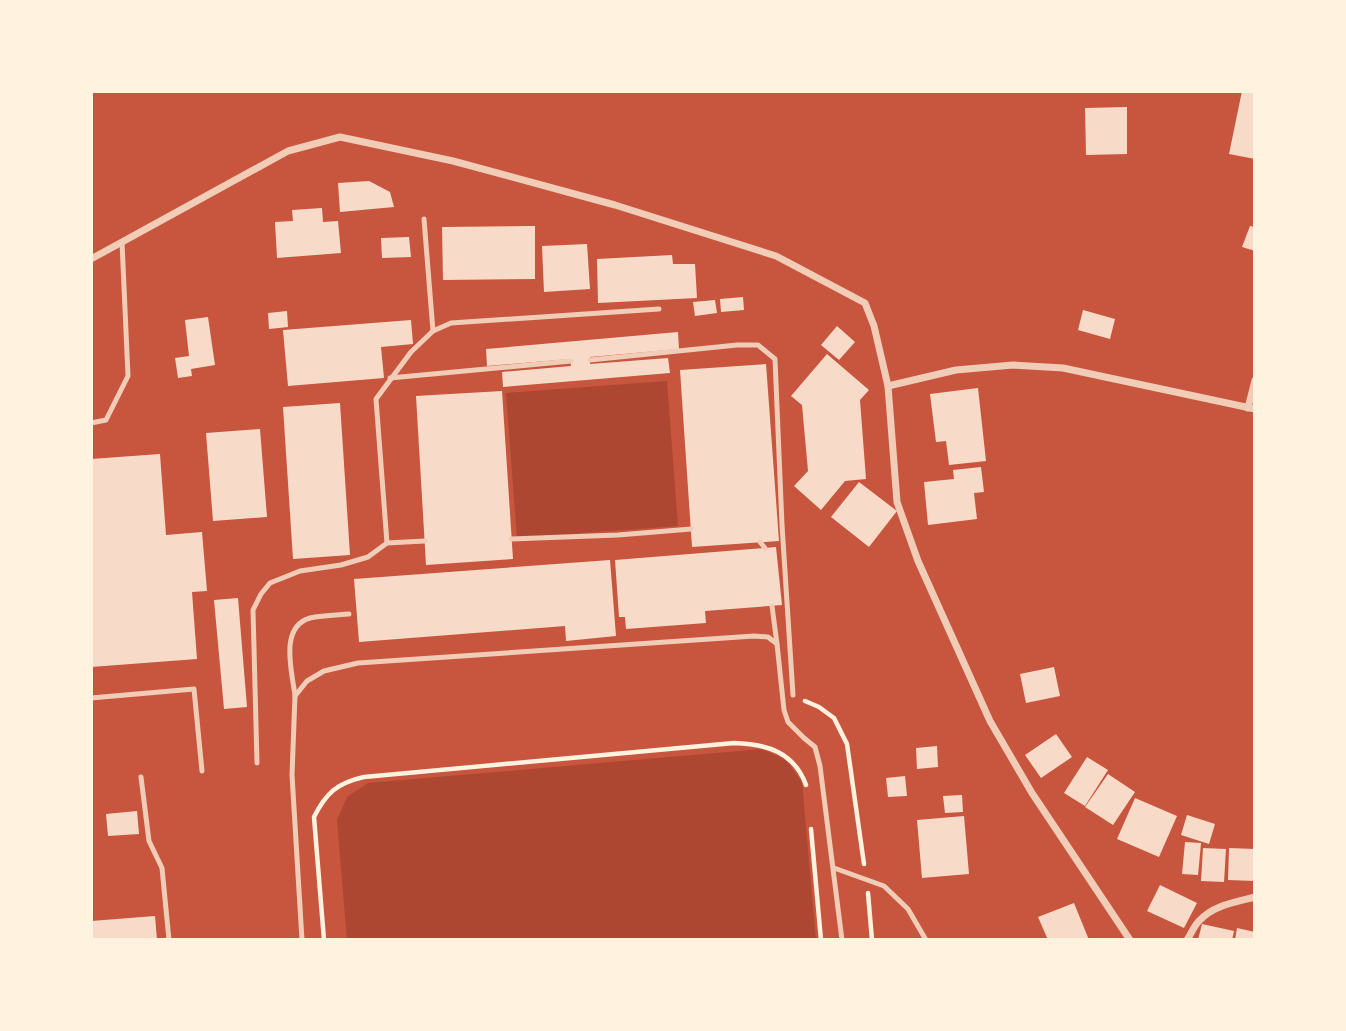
<svg xmlns="http://www.w3.org/2000/svg" width="1346" height="1031" viewBox="0 0 1346 1031" font-family="Manrope,sans-serif">
	<rect width="100%" height="100%" fill="#c8553d"/>
	<!-- green -->
	<g fill="#ae4732">
		<path d="M667 381 678 526 517 538 506 393Z"/>
		<path d="M762 749 786 760 802 782 816 940H347L337 820 347 797 368 783Z"/>
	</g>
	<!-- building -->
	<g fill="#f7dbc8">
		<path d="M1242 91 1255 92V159L1229 154Z"/>
		<path d="M1127 107V154L1086 155 1085 108Z"/>
		<path d="M369 181 390 192 394 207 340 212 338 183Z"/>
		<path d="M322 208 323 222 338 221 341 253 277 258 275 222 293 221 292 210Z"/>
		<path d="M535 226V279L443 280 442 227Z"/>
		<path d="M1250 226 1255 227V251L1242 247Z"/>
		<path d="M409 237 411 257 382 258 381 238Z"/>
		<path d="M587 244 590 289 544 292 542 246Z"/>
		<path d="M672 255 673 264H695L697 298 598 303 597 259Z"/>
		<path d="M743 297 744 310 721 312 720 299Z"/>
		<path d="M715 300 717 313 695 316 693 302Z"/>
		<path d="M1083 310 1115 319 1110 339 1078 330Z"/>
		<path d="M287 311 288 327 269 329 268 313Z"/>
		<path d="M208 317 215 365 191 369 192 376 178 378 175 358 189 356 185 320Z"/>
		<path d="M411 320 413 344 381 347 384 378 288 386 283 330Z"/>
		<path d="M837 326 855 342 839 360 821 345Z"/>
		<path d="M678 332 679 349 590 357V364L668 358 670 373 503 387 502 372 571 366 570 359 487 366 486 349Z"/>
		<path d="M827 354 869 390 860 400 866 479 845 481 821 510 794 486 808 471 802 405 791 396Z"/>
		<path d="M766 364 779 541 692 547 680 370Z"/>
		<path d="M978 388 986 461 949 465 946 441 936 442 930 394Z"/>
		<path d="M502 391 513 559 426 565 416 396Z"/>
		<path d="M340 403 350 555 293 559 283 407Z"/>
		<path d="M260 429 267 517 213 521 206 433Z"/>
		<path d="M160 454 166 535 202 532 207 591 192 592 197 659 91 667V459Z"/>
		<path d="M981 467 984 492 974 493 977 519 928 525 924 482 954 479 953 470Z"/>
		<path d="M859 482 897 511 869 547 831 517Z"/>
		<path d="M776 547 782 605 705 611 706 623 626 629 625 617H619L615 560Z"/>
		<path d="M610 560 616 636 566 641 565 626 359 642 354 579Z"/>
		<path d="M238 598 247 707 224 709 214 600Z"/>
		<path d="M1054 667 1060 696 1026 703 1020 674Z"/>
		<path d="M1056 734 1072 757 1041 778 1025 755Z"/>
		<path d="M937 746 938 767 917 769 916 748Z"/>
		<path d="M1087 757 1108 770 1085 806 1064 793Z"/>
		<path d="M1108 774 1135 792 1113 825 1085 807Z"/>
		<path d="M905 776 907 796 888 797 886 778Z"/>
		<path d="M962 795 963 812 945 813 943 796Z"/>
		<path d="M1135 798 1177 816 1159 857 1117 839Z"/>
		<path d="M137 811 139 834 108 836 106 814Z"/>
		<path d="M1187 815 1215 824 1209 844 1181 835Z"/>
		<path d="M964 816 969 874 922 878 917 820Z"/>
		<path d="M1185 842 1201 843 1198 875 1182 874Z"/>
		<path d="M1203 848 1226 849 1224 882 1201 881Z"/>
		<path d="M1229 848 1255 849V881L1228 880Z"/>
		<path d="M1160 885 1197 903 1184 928 1147 911Z"/>
		<path d="M1074 903 1089 940H1048L1038 917Z"/>
		<path d="M155 916 157 940H91V921Z"/>
		<path d="M1202 924 1234 931 1232 940H1198Z"/>
		<path d="M1237 928 1255 932V940H1235Z"/>
	</g>
	<g fill="none" stroke-linecap="round" stroke-linejoin="round">
		<!-- path -->
		<g stroke="#fff3e0" stroke-width="4.5">
			<path d="M805 701 819 707 834 718 847 744 864 864"/>
			<path d="M811 829 821 940"/>
			<path d="M868 893 872 940"/>
			<path d="M324 940 314 817C326 793 337 783 364 777L734 743C767 744 794 752 806 785"/>
		</g>
		<!-- service -->
		<g stroke="#f1ccb7" stroke-width="5">
			<path d="M424 219 433 331"/>
			<path d="M590 360 737 345H758L775 359 782 525 793 695"/>
			<path d="M390 378 571 361"/>
			<path d="M91 423 106 420 128 376 122 242"/>
			<path d="M511 539 618 535 691 529"/>
			<path d="M760 542 765 548"/>
			<path d="M387 543 425 541"/>
			<path d="M772 606 777 644"/>
			<path d="M295 696C292 671 279 627 310 618 322 615 336 615 349 614"/>
			<path d="M91 698 194 689 202 771"/>
			<path d="M257 763 253 610 261 594 270 583 300 571 341 565 368 557 387 543 376 399 411 352 433 331 451 323 659 309"/>
			<path d="M141 777 149 841 162 868 169 940"/>
			<path d="M834 868 884 886 908 909 926 940"/>
			<path d="M302 940 292 775 295 696 307 681 324 671 358 663 754 636 768 637 777 644 784 710 788 722 804 738 815 747 820 766 842 940"/>
		</g>
		<!-- minor -->
		<g stroke="#f1ccb7" stroke-width="7">
			<path d="M91 259 288 151 340 137 453 161 615 205 776 256 865 303 874 326 888 386 897 502 918 561 990 721 1032 793 1130 940"/>
			<path d="M888 386 956 370 1013 365 1063 368 1255 409"/>
			<path d="M1248 408 1255 380"/>
			<path d="M1187 940C1191 934 1194 926 1199 921 1213 905 1236 902 1255 897"/>
		</g>
	</g>
	<!-- border -->
	<rect width="1346" height="1031" fill="none" stroke="#fff3e0" stroke-width="186"/>
</svg>
